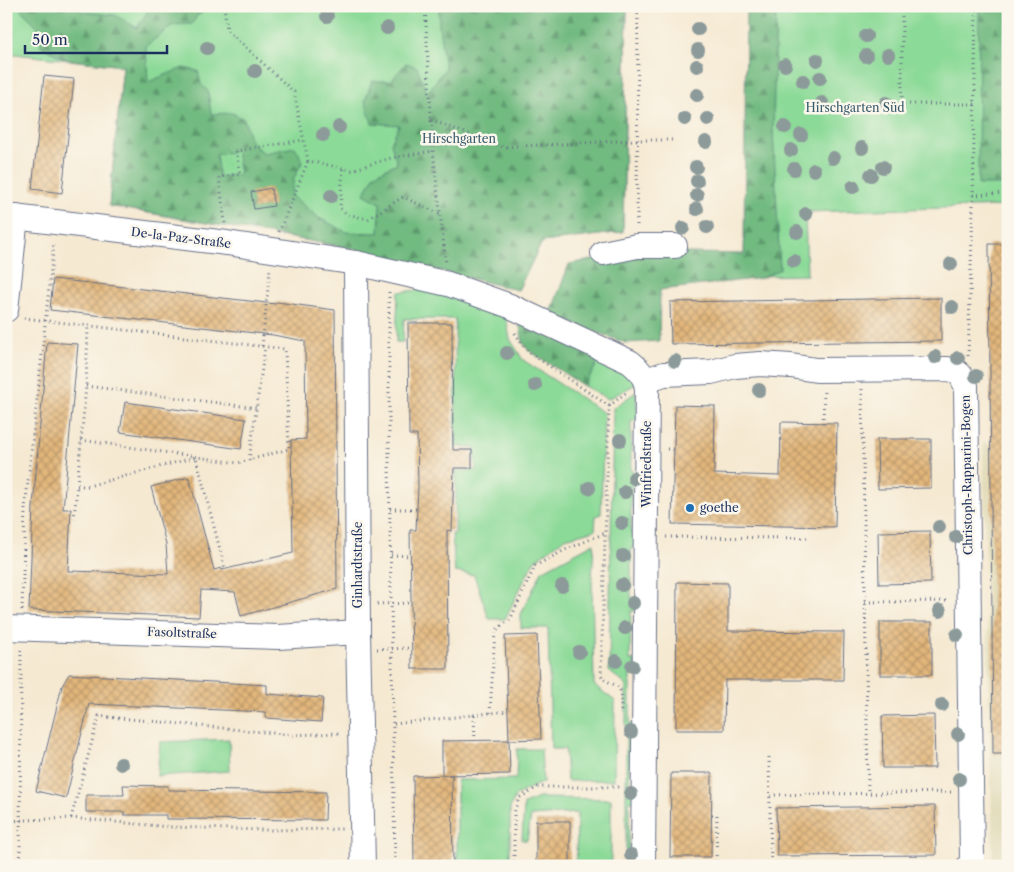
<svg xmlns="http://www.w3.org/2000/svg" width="1014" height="872" viewBox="0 0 1014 872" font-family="'Libre Caslon Text',serif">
	<defs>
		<pattern id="forest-firs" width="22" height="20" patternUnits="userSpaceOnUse" patternTransform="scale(1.25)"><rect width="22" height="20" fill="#71ba80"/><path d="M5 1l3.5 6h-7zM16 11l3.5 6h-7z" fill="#5c986c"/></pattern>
		<pattern id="building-cross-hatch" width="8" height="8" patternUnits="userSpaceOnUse" patternTransform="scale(1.25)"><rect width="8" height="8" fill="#e3b77b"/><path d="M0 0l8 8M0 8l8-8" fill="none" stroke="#b79568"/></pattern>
	</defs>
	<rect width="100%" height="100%" fill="#fbf7ec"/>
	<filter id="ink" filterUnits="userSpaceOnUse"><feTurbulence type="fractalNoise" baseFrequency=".02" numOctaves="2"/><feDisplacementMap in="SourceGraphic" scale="10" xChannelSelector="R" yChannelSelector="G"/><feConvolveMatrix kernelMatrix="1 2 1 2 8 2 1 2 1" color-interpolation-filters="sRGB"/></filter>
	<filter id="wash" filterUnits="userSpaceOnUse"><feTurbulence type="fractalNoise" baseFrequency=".0096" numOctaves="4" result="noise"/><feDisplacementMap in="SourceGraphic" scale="20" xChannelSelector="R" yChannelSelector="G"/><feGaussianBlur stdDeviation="1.12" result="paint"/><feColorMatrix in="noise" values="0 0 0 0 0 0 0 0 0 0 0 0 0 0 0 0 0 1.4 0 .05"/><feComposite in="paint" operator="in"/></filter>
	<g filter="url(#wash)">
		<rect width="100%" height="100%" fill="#f5e9d2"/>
		<!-- built -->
		<path fill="#e2dcba" d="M983 441 1008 457V866H993Z"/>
		<!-- green -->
		<g fill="#8cda98" stroke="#54847b">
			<path d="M6 6H627L623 232 542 242 518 290 344 247 109 206 123 66 6 53Z"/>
			<path d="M751 6H1008V206L805 212 807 275 751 276Z"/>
			<path d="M429 289 506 317 510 339 523 360 604 413 601 514 596 516 595 530 565 538 534 561 505 619H489L474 575 455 572 452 534H455L456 471 476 470 474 447H456L455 319H404L403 342H396L398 292Z"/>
			<path d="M601 357 620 364 636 384 608 399 584 386Z"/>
			<path d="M636 392 638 421H631V471L638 472V484L631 485V533L638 534V548H631V598H638V611H631L630 660H637L636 674 630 675V724H636V748H630L629 786H636L635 801H629V851H635L634 866H626V685L609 671 613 408Z"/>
			<path d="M594 543 592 580 594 685 615 701 614 780 567 781 565 749H551L548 628H521V614L542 571Z"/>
			<path d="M229 739 230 771 157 776 160 742Z"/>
			<path d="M517 749H541L543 782 516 795 510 808V866H457V780L516 779Z"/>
			<path d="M539 798 611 799V866H576L577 813 531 816 527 840H522L524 804Z"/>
		</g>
		<!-- forest -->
		<g fill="url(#forest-firs)" stroke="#46746f" fill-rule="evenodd">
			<path d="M17 6H80L82 12 115 15 137 28 151 6H212L197 16 192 24 173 25 146 46 148 82 183 68 198 71 201 84 208 91 211 114 232 113 244 119 252 144 264 153 295 147 303 161 294 178 291 195 319 218 346 232 379 233 380 203 364 194 375 174 397 163 391 143 399 125 372 123 365 101 372 81H391L406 63 417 67 427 93 445 69 439 26V6H627L623 232 542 242 518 290 344 247 109 206 123 66 64 59 41 46 40 29ZM236 151 240 174 219 177 216 155Z"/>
			<path d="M746 6H797L776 13 773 129 780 269 762 278 660 290 659 341 626 343 550 315 569 264 637 252 744 254Z"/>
			<path d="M979 6H1008V185H978Z"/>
			<path d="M519 321 601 357 584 386 528 350 523 343Z"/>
		</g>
		<g id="blocks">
			<!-- building -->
			<g fill="url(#building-cross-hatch)">
				<path d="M44 76 74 79 62 193 32 189Z"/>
				<path d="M271 188 274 206 254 209 251 192Z"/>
				<path d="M989 244H1008V754H993Z"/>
				<path d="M53 279 276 304 277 302 335 310 337 589 241 616 235 592 201 590 199 617 29 610 33 507 47 342 78 344 63 509H71L68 571 168 574 166 544 151 487 189 477 214 570 221 568 222 570 293 553 291 440 306 439 305 341 273 335 50 310Z"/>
				<path d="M941 298V341L671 344 670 302Z"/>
				<path d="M408 323H452L453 450H472V468H454L452 531 447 530 448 669H412L410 530H416L418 487 417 435H409Z"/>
				<path d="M125 402 246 419 241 449 120 432Z"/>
				<path d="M675 405 715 406 714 474 780 476 781 422 837 423 835 527 672 524Z"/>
				<path d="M877 439H931V488L878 489Z"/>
				<path d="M930 531 931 583 879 584 878 532Z"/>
				<path d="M677 582 728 583V631L844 632 843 680H725L724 730H676Z"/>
				<rect x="880" y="622" width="52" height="53"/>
				<path d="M537 635 541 739 509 740 505 636Z"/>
				<path d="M69 674 267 685V694L323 698 321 722 266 718V712L89 704 66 798 36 791 62 686Z"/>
				<path d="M934 715 935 768H883L882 716Z"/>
				<path d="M509 740 510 774 442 775V741Z"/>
				<path d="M671 773H712L711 857H670Z"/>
				<path d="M452 775 453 866H414L413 776Z"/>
				<path d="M123 785 168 786V790L326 792 325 820 166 819V815H124V812H86V795H124Z"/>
				<path d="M935 806 936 855 777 856 776 808Z"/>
				<rect x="536" y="821" width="34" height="45"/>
			</g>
		</g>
	</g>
	<g filter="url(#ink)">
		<use href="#blocks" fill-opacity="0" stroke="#677087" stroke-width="1"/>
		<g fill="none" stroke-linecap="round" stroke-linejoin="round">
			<defs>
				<g id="minor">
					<path d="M6 216 227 243 356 263 448 284 510 306 630 362C639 369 645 376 647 388L643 866"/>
					<path d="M603 253 637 246H675"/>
					<path d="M356 263 358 632 363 866"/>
					<path d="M6 310 16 217"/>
					<path d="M646 380 664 374 711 372 735 366 760 364 791 366 816 370 947 369C959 370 962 376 966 386L972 861 969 866"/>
					<path d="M6 628 278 637 358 632"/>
				</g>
			</defs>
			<!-- minor casing -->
			<use href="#minor" stroke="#677087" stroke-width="26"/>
			<!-- path -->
			<g stroke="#677087" stroke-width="3" stroke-dasharray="1 4" stroke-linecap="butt">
				<path d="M224 6 227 30 294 92 308 161 352 170 391 158 433 151"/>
				<path d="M425 6 433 151 446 264"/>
				<path d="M902 6V104H975"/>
				<path d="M431 120 503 147 637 140H675"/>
				<path d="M343 169 340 208 347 214 368 219 403 197 440 214"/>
				<path d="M973 195 1008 193"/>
				<path d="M225 223 219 177 240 174 236 151 303 140"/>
				<path d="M637 225 638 6"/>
				<path d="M279 232 308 161"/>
				<path d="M389 292V460L395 866"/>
				<path d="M24 318 285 349 289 449 249 460"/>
				<path d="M515 333 527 351 609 406 601 674 603 679 619 687 621 693V711"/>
				<path d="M262 346 270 269"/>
				<path d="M968 356 973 208 976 6"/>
				<path d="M86 386 257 408"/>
				<path d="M862 389 868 793"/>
				<path d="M609 406 626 393"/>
				<path d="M823 423 824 390"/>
				<path d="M81 440 238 463 249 460 265 347"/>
				<path d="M667 449H673"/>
				<path d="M77 486H88L196 457 225 569"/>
				<path d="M390 509H417"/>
				<path d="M74 519 86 386 88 326"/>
				<path d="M666 537 809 538"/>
				<path d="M391 555 411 556"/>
				<path d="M865 602 949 601"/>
				<path d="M377 604 411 603"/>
				<path d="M22 610 25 509 54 242"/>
				<path d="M377 649 412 648"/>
				<path d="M490 713 495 631 510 620 535 566 565 550 605 533"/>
				<path d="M474 715 475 741"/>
				<path d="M394 724 508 711"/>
				<path d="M769 757 771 865"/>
				<path d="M770 795 952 792"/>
				<path d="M712 815H717L716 866"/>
				<path d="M71 818 99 716 293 735 339 733"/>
				<path d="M6 821 71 818 170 827 263 830 343 829"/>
				<path d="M20 866 21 648"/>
				<path d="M514 866V813L519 798 538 787H621"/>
			</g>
			<!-- minor -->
			<use href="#minor" stroke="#fff" stroke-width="24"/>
		</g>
		<!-- trees -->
		<g fill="#8c9a9a">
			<circle cx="327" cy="16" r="7"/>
			<circle cx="387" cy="28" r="7"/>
			<circle cx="698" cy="29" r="7"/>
			<circle cx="866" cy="36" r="7"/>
			<circle cx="207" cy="48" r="7"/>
			<circle cx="698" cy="50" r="7"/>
			<circle cx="888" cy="55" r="7"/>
			<circle cx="866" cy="56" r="7"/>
			<circle cx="817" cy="60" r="7"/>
			<circle cx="785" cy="65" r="7"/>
			<circle cx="697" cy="66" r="7"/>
			<circle cx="255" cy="71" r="7"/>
			<circle cx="820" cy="78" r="7"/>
			<circle cx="803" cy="81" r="7"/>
			<circle cx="697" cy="95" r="7"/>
			<circle cx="822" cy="103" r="7"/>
			<circle cx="886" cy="103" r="7"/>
			<circle cx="685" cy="119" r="7"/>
			<circle cx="708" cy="119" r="7"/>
			<circle cx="339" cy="127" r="7"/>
			<circle cx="785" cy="127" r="7"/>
			<circle cx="323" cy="135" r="7"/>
			<circle cx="801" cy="135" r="7"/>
			<circle cx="706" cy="142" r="7"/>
			<circle cx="862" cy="148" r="7"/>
			<circle cx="791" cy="150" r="7"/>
			<circle cx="833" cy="158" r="7"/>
			<circle cx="696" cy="167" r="7"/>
			<circle cx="883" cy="167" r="7"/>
			<circle cx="794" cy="169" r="7"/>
			<circle cx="814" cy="170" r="7"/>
			<circle cx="871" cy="175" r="7"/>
			<circle cx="697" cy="181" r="7"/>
			<circle cx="853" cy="187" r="7"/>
			<circle cx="697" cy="195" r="7"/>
			<circle cx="331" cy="196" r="7"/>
			<circle cx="697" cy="209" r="7"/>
			<circle cx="806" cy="214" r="7"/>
			<circle cx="707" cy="227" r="7"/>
			<circle cx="683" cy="228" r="7"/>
			<circle cx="797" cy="232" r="7"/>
			<circle cx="794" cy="261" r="7"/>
			<circle cx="951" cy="264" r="7"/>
			<circle cx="952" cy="307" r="7"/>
			<circle cx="507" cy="353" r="7"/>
			<circle cx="935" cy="357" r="7"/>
			<circle cx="958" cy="358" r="7"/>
			<circle cx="675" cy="361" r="7"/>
			<circle cx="976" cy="376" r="7"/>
			<circle cx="535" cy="385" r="7"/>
			<circle cx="759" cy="390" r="7"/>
			<circle cx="620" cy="440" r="7"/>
			<circle cx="634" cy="478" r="7"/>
			<circle cx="589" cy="488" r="7"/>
			<circle cx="625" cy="492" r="7"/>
			<circle cx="622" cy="523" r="7"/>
			<circle cx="939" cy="527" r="7"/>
			<circle cx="956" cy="537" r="7"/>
			<circle cx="623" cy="556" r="7"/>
			<circle cx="622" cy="585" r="7"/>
			<circle cx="562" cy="586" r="7"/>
			<circle cx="633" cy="603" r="7"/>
			<circle cx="940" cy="611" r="7"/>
			<circle cx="625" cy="628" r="7"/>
			<circle cx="957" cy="635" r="7"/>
			<circle cx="579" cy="652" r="7"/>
			<circle cx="616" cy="661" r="7"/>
			<circle cx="632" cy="666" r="7"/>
			<circle cx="942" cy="705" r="7"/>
			<circle cx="631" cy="732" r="7"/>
			<circle cx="958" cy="734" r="7"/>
			<circle cx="121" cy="764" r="7"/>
			<circle cx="959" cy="779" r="7"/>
			<circle cx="631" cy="794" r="7"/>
			<circle cx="631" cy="855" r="7"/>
		</g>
	</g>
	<!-- markers -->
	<circle fill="#1f6fb2" stroke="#fbf7ec" stroke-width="2" cx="690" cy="508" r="5"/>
	<g text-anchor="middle" stroke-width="5" stroke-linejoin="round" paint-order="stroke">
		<!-- park labels -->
		<g font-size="12" fill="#375a6c" stroke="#fbf7ec">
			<text x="855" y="112">Hirschgarten Süd</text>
			<text x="459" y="143">Hirschgarten</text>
		</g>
		<!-- street labels -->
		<g font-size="12" fill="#1b2f5e" stroke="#fbf7ec">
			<text transform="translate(181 238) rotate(7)" y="4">De-la-Paz-Straße</text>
			<text transform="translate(647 464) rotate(-90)" y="4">Winfriedstraße</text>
			<text transform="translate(967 475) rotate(-91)" y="4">Christoph-Rapparini-Bogen</text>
			<text transform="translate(358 565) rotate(-90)" y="4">Ginhardtstraße</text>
			<text transform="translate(182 633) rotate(2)" y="4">Fasoltstraße</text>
		</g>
		<!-- poi labels -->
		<g font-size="12" fill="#1b2f5e" stroke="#fbf7ec" text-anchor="start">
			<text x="700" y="512">goethe</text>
		</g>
	</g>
	<!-- margin -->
	<rect width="1014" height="872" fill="none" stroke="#fbf7ec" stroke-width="25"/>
	<!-- scale -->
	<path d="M25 45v8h142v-8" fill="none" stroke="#1b2f5e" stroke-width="2.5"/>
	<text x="32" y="45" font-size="15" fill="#1b2f5e" stroke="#fbf7ec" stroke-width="4" paint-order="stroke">50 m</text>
</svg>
